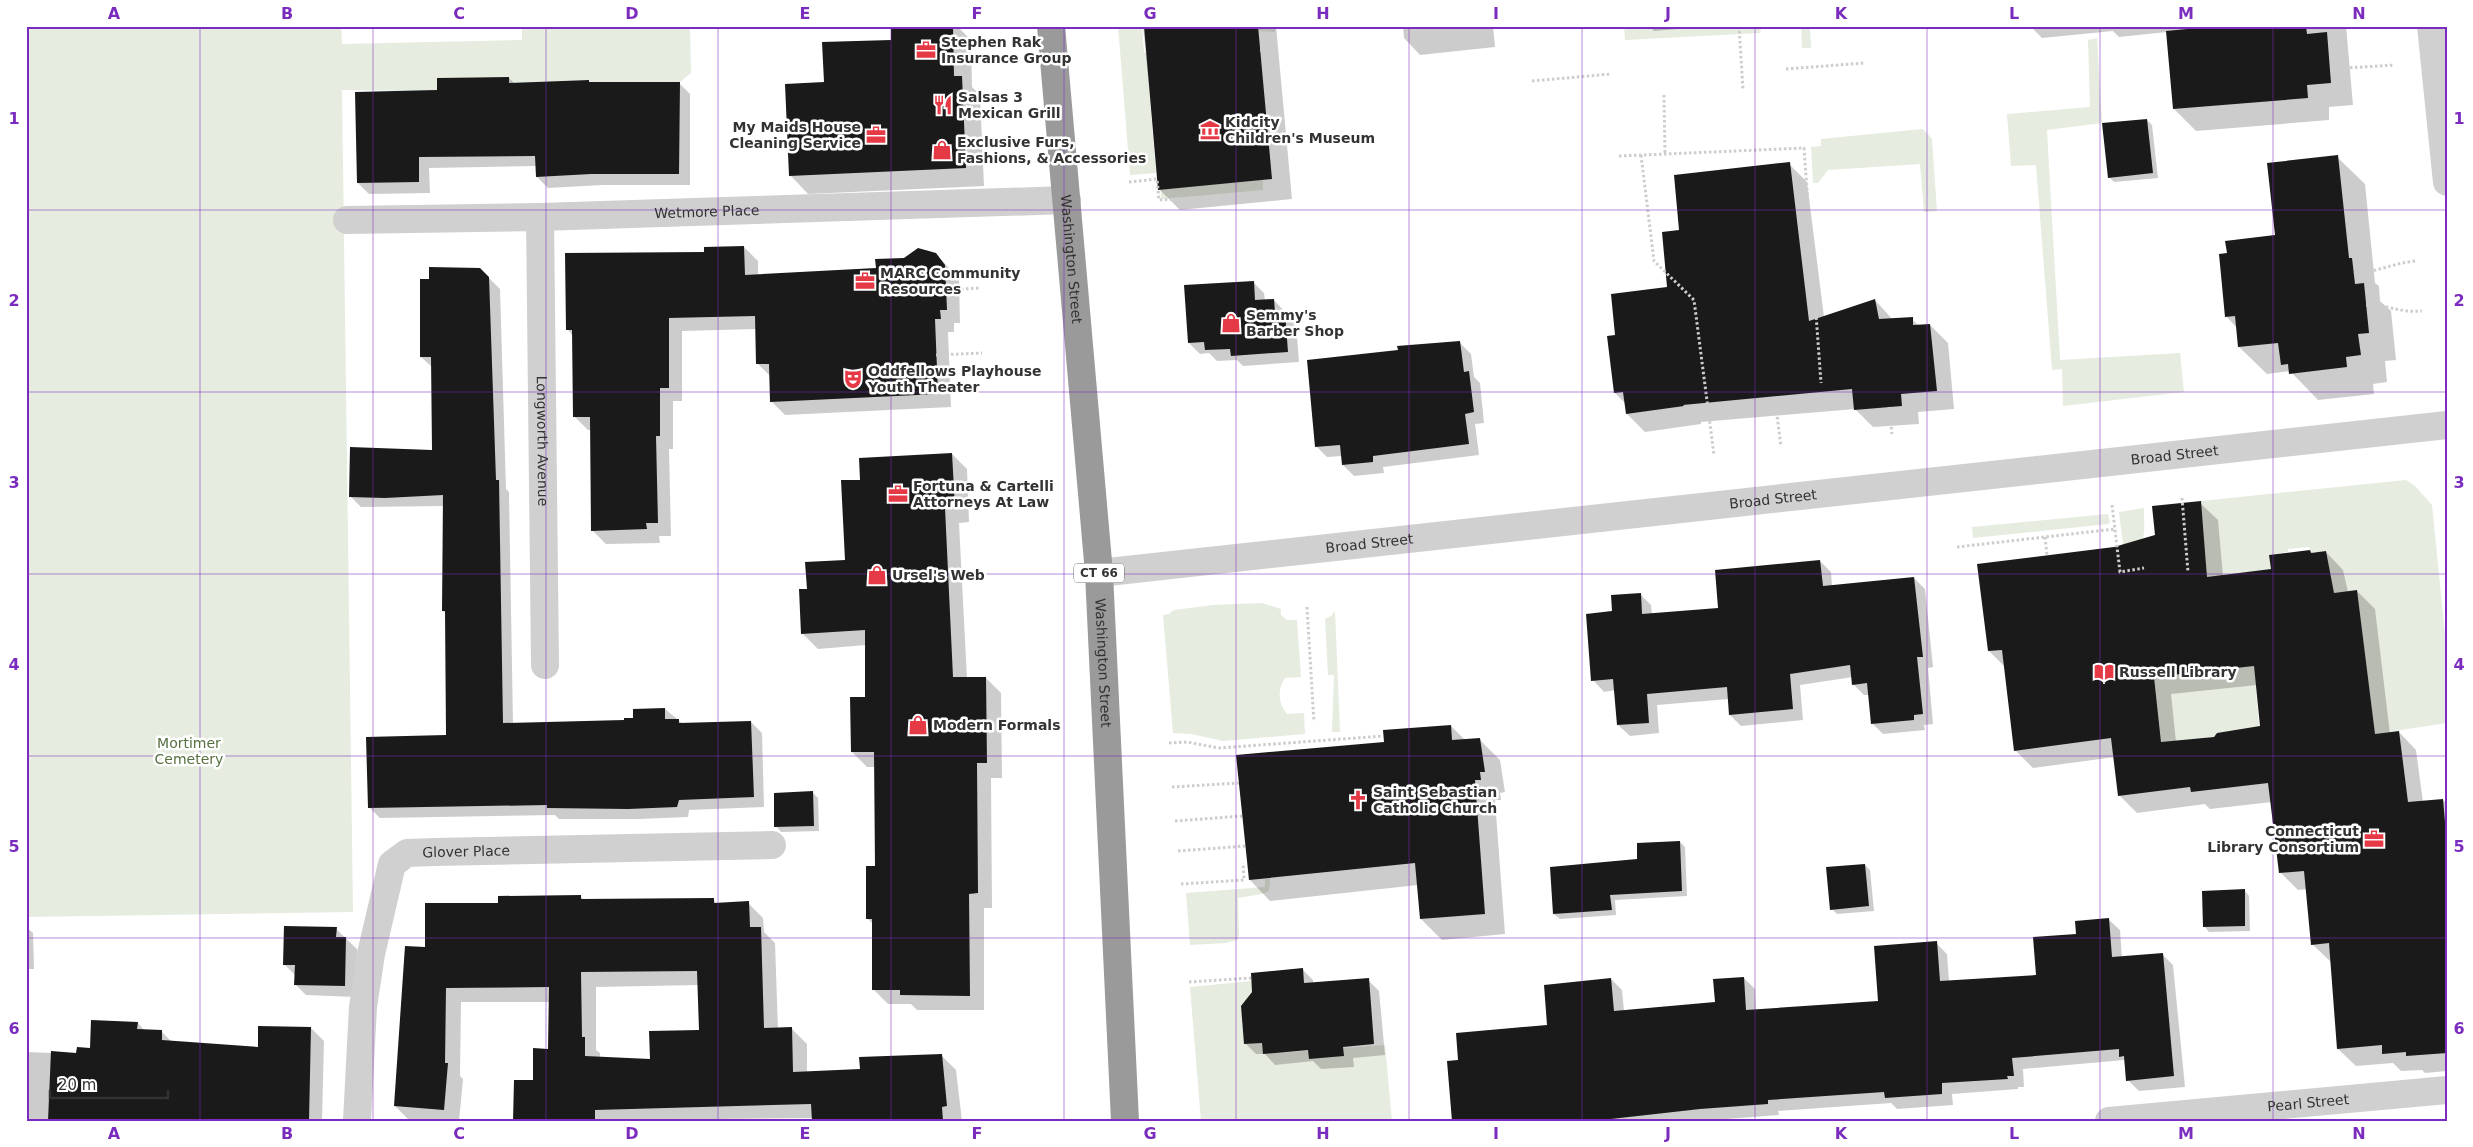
<svg xmlns="http://www.w3.org/2000/svg" width="2473" height="1147" viewBox="0 0 2473 1147" font-family="'DejaVu Sans',sans-serif">
	<style>
		.green { fill: #e6ecdf }
		.shadow { fill: #0003; fill-rule: evenodd }
		.building { fill: #1a1a1a; fill-rule: evenodd }
		.lines { fill: none; stroke-linecap: round; stroke-linejoin: round }
		.path { stroke: #cdcdcd; stroke-width: 3; stroke-dasharray: 2.5 2.5; stroke-linecap: butt }
		.street { stroke: #d0d0d0; stroke-width: 28 }
		.highway { stroke: #9a9a9a; stroke-width: 28 }
		.grid { fill: none; stroke: #7b2cbf; stroke-width: 1; stroke-opacity: 0.55 }
		.labels { text-anchor: middle; dominant-baseline: central; stroke-width: 5; stroke-linejoin: round; paint-order: stroke }
		.shield { fill: #fff; stroke: #707070; stroke-width: 1 }
		.shield-label { font-size: 12px; font-weight: bold; fill: #333 }
		.poi-label { font-size: 14px; font-weight: bold; fill: #333; stroke: #fff; text-anchor: start }
		.street-label { font-size: 14px; fill: #333; stroke: #fff }
		.park-label { font-size: 14px; fill: #56703f; stroke: #fff }
		.neatline { fill: none; stroke: #7b2cbf; stroke-width: 2 }
		.grid-label { font-size: 16px; text-anchor: middle; font-weight: bold; fill: #7b2cbf }
	</style>
	<rect width="100%" height="100%" fill="#fff"/>
	<path class="green" d="M26 26H341L342 44 522 40V26H690L691 73 680 82H621L591 141 588 80 533 82 534 134 510 120 509 77 437 78V131L417 91 342 90 353 912 26 917Z
		M1118 26H1142L1144 53 1173 50 1149 87 1156 173 1130 175Z
		M1258 26H1278L1274 32 1259 31Z
		M1624 26H1762L1760 33 1625 40Z
		M1801 26H1810L1811 48H1802Z
		M2097 38 2102 123 2047 130 2060 360 2180 353 2184 392 2063 406 2062 369 2052 370 2036 165 2011 166 2007 114 2090 107 2088 40Z
		M1922 129 1927 133 1932 139 1937 211 1924 212 1920 164 1828 170 1818 183H1813L1811 147 1821 146V139Z
		M1263 180V190L1161 199V189Z
		M2406 480 2415 486 2432 505 2447 654V723L2375 734 2357 590 2334 593 2326 551 2311 553 2309 547 2288 549V552L2269 555 2272 572 2207 577 2201 501Z
		M2144 508C2144 535 2148 543 2125 560L2119 512Z
		M2108 514 2110 522 2108 524 1973 538 1972 527Z
		M1262 603 1281 609V615L1287 620H1297L1301 677 1285 678C1277 690 1278 703 1287 714L1304 713 1305 734 1223 741 1191 734 1173 733 1163 615 1169 614 1174 610 1213 605Z
		M1335 611 1340 732H1332L1334 675H1328L1325 619 1331 616Z
		M2254 666 2260 735 2238 737 2232 731 2217 733 2214 737 2187 740 2162 749 2154 677Z
		M1265 879H1270L1269 891 1262 894 1238 898 1239 936 1237 940 1226 943 1190 945 1186 893 1265 887Z
		M1251 981 1252 991 1241 1007 1244 1044 1262 1043 1263 1054 1385 1045 1392 1121H1201L1190 987Z"/>
	<path class="shadow" d="M892 26H957L971 40 972 87 980 95 984 186 808 194 790 175 825 83 892 41Z
		M1143 26H1276L1292 199 1180 210 1159 189Z
		M1403 26H1493L1495 47 1420 55 1404 38Z
		M1649 26H1712L1654 31Z
		M2030 26H2346L2353 105 2329 107V120L2196 131 2174 109 2167 32 2119 37 2113 31 2042 38Z
		M509 78 515 84 588 81 591 84 679 83 690 94V185H603L548 188 537 177V166L429 168 430 193 369 194 358 183 438 92Z
		M2147 120 2152 125 2158 178 2114 182 2109 177Z
		M2337 157 2365 184 2375 283 2379 286 2380 301 2391 311 2396 360 2385 361 2387 382 2373 384 2374 394 2318 400 2290 371 2267 374 2239 347 2237 328 2226 316 2228 254 2276 236Z
		M1789 164 1807 182 1824 317 1875 300 1893 320 1912 319 1919 326 1930 325 1948 343 1954 409 1918 412 1919 424 1873 427 1855 409 1701 422V424L1645 432 1627 414 1626 404 1615 393 1617 337 1668 288 1680 231Z
		M744 247 758 261V275L877 270 904 259 919 249 929 251 938 256 959 279 960 323H954V332H948L951 407 785 415 771 401 770 376 758 364 757 329 682 331V401H673V449H669L671 536H659L660 543 606 544 592 530 591 430H588L574 416 573 336 568 330 705 253Z
		M480 269 500 289 506 489 509 492 513 724 626 721 665 709 683 724 751 722 762 733 764 807 689 810 688 817 639 819H559L555 815 380 818 369 807 447 737 446 613 443 611 444 506 361 507 350 496 434 451 432 367 421 357Z
		M1253 282 1264 293 1265 301 1274 300 1296 324 1299 362 1243 366 1237 360 1217 361 1209 353 1200 354 1189 343Z
		M1460 343 1471 354 1474 377 1480 383 1484 423 1475 424 1479 455 1383 467 1384 473 1354 476 1343 465 1342 456 1327 457 1316 446 1399 351Z
		M952 454 967 469 969 522 959 523 967 679 986 678 1001 693 1002 778H991L992 908H984V1010H917L911 1004H888L873 989V924L867 918 876 867 875 767H867L852 752 866 698V645L818 649 803 634 808 590 846 561 861 481Z
		M2200 503 2218 520 2223 576 2273 571 2310 551 2313 554 2326 552 2343 570 2348 592 2357 591 2375 609 2390 734 2399 732 2416 750 2423 802 2443 800 2447 804V1071L2425 1073 2422 1070 2401 1071 2393 1063 2356 1066 2338 1049 2331 962 2312 944 2307 889 2298 890 2280 872 2272 802 2210 809 2205 804 2137 813 2119 795 2115 757 2033 768 2015 750 2005 667 1989 651 2114 548 2156 536ZM2257 685 2261 728 2215 738 2176 742 2171 694Z
		M1820 561 1831 572 1832 586 1914 578 1925 589 1933 667 1928 668 1933 724 1924 725 1925 730 1883 734 1872 723 1869 695H1864L1853 684V677L1800 685 1803 720 1741 726 1730 715 1729 699 1657 705 1659 733 1630 736 1618 725 1616 690 1604 692 1593 680 1613 613 1640 594 1651 605 1652 614 1719 609Z
		M1451 726 1465 740 1479 739 1500 760 1505 792 1500 793 1501 800H1495L1505 934 1442 940 1421 919 1418 885 1270 901 1250 880 1237 756 1385 743Z
		M813 793 818 798 819 831 781 832 776 826Z
		M1680 842 1685 847 1687 896 1615 900 1616 915 1560 919 1554 914 1639 860Z
		M1865 865 1870 870 1874 911 1837 914 1832 909Z
		M2244 890 2249 896 2250 931 2209 932 2204 926Z
		M580 896 585 901 713 899 717 904 748 903 763 918 764 932 775 943 778 1029H792L807 1044V1072L861 1070 941 1055 956 1070 962 1121H813V1118L514 1121 549 1050 550 1002H461L460 1076 463 1079 459 1121H410L395 1106 427 948 499 905ZM699 985 700 1031 651 1060 600 1058V1053L596 1050V987Z
		M2108 919 2120 930 2122 958 2162 954 2173 965 2185 1087 2139 1091 2128 1080 2124 1060 2023 1069 2024 1087H2018V1089L1952 1094 1953 1105 1897 1109 1891 1103 1778 1111 1779 1115 1700 1121H1453L1459 1061 1549 1027 1611 979 1622 990 1624 1011 1716 1003 1744 978 1755 989 1756 1010 1879 1002 1936 943 1947 954 1949 981 2037 976 2077 935Z
		M26 927 33 933 34 969H26Z
		M336 929 357 949 356 997 306 995 295 984 296 976 284 964Z
		M1302 969 1313 980V984L1368 980 1379 991 1385 1055 1353 1058 1354 1067 1321 1069 1313 1061 1275 1065 1265 1054H1256L1245 1043Z
		M138 1023 145 1031 162 1032 172 1042 259 1049 311 1028 324 1041 322 1121H26V1052L77 1054 91 1049Z"/>
	<path class="building" d="M891 26H953L954 76H962L966 168 789 176 785 84 824 82 822 42 891 40Z
		M1144 26H1258L1272 179 1158 190Z
		M2219 26H2306L2307 34 2327 32 2331 83 2307 85 2308 98 2173 109 2166 31Z
		M509 77V83L589 80V82H680L679 174H591L536 177 535 156 419 157V182L357 183 355 92 437 90V78Z
		M2147 119 2153 173 2108 178 2102 123Z
		M2338 155 2349 258H2352L2355 284 2364 283 2369 333 2358 334 2361 355 2346 357 2347 367 2289 374 2288 364 2281 365 2278 343 2238 347 2235 316 2225 317 2219 254 2227 253 2225 241 2275 235 2267 163Z
		M1790 162 1809 321 1875 299 1879 319 1913 317V325L1930 324 1937 391 1901 394 1902 406 1854 410 1852 389 1683 405 1684 406 1626 414 1623 392 1614 393 1607 336 1615 335 1611 294 1667 287 1662 232 1679 230 1674 175Z
		M744 246 745 275 876 268 875 259 904 258 918 248 936 253 945 265 947 310H940L941 319H935L938 394 770 402 769 364H756L755 316 669 318V388H660V436H656L658 523H646L647 529 591 531 590 417H573L572 330H566L565 253 704 252V247Z
		M429 267 480 268 489 277 496 480H499L503 723 624 720V718H633V709L665 708V719H679V723L751 721 754 797 679 800 677 807 628 809 547 808V805L368 808 366 737 446 735 445 611H442L443 495 385 498 349 497 350 447 432 450 431 357H420V279H429Z
		M1254 281 1255 300 1274 299 1275 313 1285 312 1288 352 1231 356 1230 349 1205 350 1204 342 1188 343 1184 285Z
		M1460 341 1464 372 1469 371 1474 412 1465 414 1469 444 1373 456V462L1342 465 1340 445 1315 447 1307 360 1398 350 1397 346Z
		M952 453 955 508H945L953 677H986L987 763H977L978 893 969 894 970 996 900 995V990H872V919H866V866H875L874 752H851L850 697H865V630L801 634 799 589H807L805 562 845 560 841 480H860L859 458Z
		M2201 501 2207 577 2271 569 2269 555 2310 550 2311 553 2326 551 2334 593 2357 590 2375 734 2399 731 2408 802 2443 799 2447 845V1053L2406 1056V1052L2382 1054V1045L2337 1049 2329 943 2311 945 2304 871 2279 873 2268 783 2191 792 2190 787 2118 796 2111 738 2014 751 2002 650 1988 651 1977 564 2114 547 2155 535 2152 506ZM2254 666 2260 726 2217 733 2214 737 2161 742 2154 677Z
		M1820 560 1823 586 1914 577 1923 657H1917L1923 714 1914 715V720L1871 724 1867 683 1852 685 1850 665 1790 674 1793 709 1729 715 1727 687 1647 694 1649 723 1617 725 1613 679 1591 681 1586 614 1612 611 1611 595 1641 593 1642 614 1718 608 1715 570Z
		M1451 725 1452 740 1480 738 1485 772H1480L1481 780H1475L1485 914 1420 919 1415 863 1249 880 1236 755 1384 742 1383 730Z
		M813 791 814 826 774 827V793Z
		M1680 841 1682 891 1610 895 1612 910 1553 914 1550 867 1637 859V843Z
		M1865 864 1869 906 1830 910 1826 867Z
		M2245 889V926L2203 927 2202 891Z
		M581 895V899L714 898V903L749 901 750 927H761L764 1028 792 1027 793 1072 860 1069 859 1057 942 1054 947 1106 942 1107 943 1121H812L811 1104 595 1110V1121H513L514 1080H533V1048L548 1049 549 987 446 988 445 1063H448L444 1110 394 1106 405 946 425 947V903H498V896ZM697 971 699 1030 649 1031 650 1059 585 1056V1037H582L581 972Z
		M2109 918 2112 957 2163 953 2174 1076 2126 1081 2124 1056 2119 1057V1049L2012 1058 2014 1076H2007L2008 1079 1942 1083V1094L1885 1098 1884 1092 1768 1100V1104L1700 1109 1611 1119 1610 1121H1452L1447 1061 1458 1060 1456 1033 1547 1025 1544 985 1611 978 1614 1011 1715 1002 1713 979 1744 977 1746 1010 1878 1001 1874 946 1937 941 1940 981 2036 975 2033 937 2076 934 2075 921Z
		M284 926 337 927 336 937H346L345 986 294 985 295 965H283Z
		M1303 968 1304 983 1369 978 1374 1044 1343 1047 1344 1056 1309 1059 1308 1050 1263 1054 1262 1043 1244 1044 1241 1006 1252 992 1251 973Z
		M91 1020 138 1022 137 1029 162 1030V1040L258 1047V1026L311 1027 309 1121H48L51 1051 76 1053 77 1047 90 1048Z"/>
	<g class="lines">
		<path class="path" d="M1739 26 1743 90
			M1786 69 1864 63
			M2330 69 2395 65
			M1532 81 1611 74
			M1664 95 1665 154
			M1641 155 1654 261 1694 300 1714 455
			M1619 156 1804 148 1821 383
			M1129 182 1157 179 1159 200 1262 194C1273 192 1279 191 1283 179L1272 50H1260
			M2354 274C2376 272 2394 263 2416 261
			M946 290 979 288
			M2366 305C2386 304 2399 313 2422 311
			M936 355 982 353
			M1776 407 1781 447
			M1889 407 1892 434
			M2182 498 2188 572
			M2112 505 2120 572 2144 568
			M2045 537 2047 555
			M1957 547 2115 529
			M1307 607 1314 722
			M1169 743 1187 742 1219 748 1383 736
			M1172 787 1239 783
			M1175 821 1242 816
			M1178 851 1245 846
			M1181 884 1244 880 1243 863
			M1189 982 1251 978"/>
		<g class="street">
			<path d="M2431 26 2447 182"/>
			<path id="s1" d="M540 217 545 665"/>
			<path id="s2" d="M347 220 540 217 1067 200"/>
			<path id="s3" d="M1099 573 2447 425"/>
			<path id="s4" d="M357 1121 363 1007 371 954 392 864 407 853 435 852 772 845"/>
			<path id="s5" d="M2109 1121 2447 1090"/>
		</g>
		<path class="highway" id="s6" d="M1051 26 1099 573 1125 1121"/>
	</g>
	<path class="grid" d="M200 26V1121M373 26V1121M546 26V1121M718 26V1121M891 26V1121M1064 26V1121M1236 26V1121M1409 26V1121M1582 26V1121M1755 26V1121M1927 26V1121M2100 26V1121M2273 26V1121M26 210H2447M26 392H2447M26 574H2447M26 756H2447M26 938H2447"/>
	<defs>
		<symbol id="office-bare" viewBox="-9 -9 18 18"><path d="M-6-3h4V-5.5h4V-3h4V5H-6ZM-1-4.5V-3h2v-1.5ZM-6 0V1H6V0Z" fill="#e63946" stroke="#fff" stroke-width="2.5" paint-order="stroke"/></symbol>
		<symbol id="restaurant-bare" viewBox="-9 -9 18 18"><path d="M-5-6h1v4h1v-4h1v4h1v-4h1v5L-1.5 .5V6h-2V.5L-5-1ZM5-6V6H3V1.5H1.5Q1.5-4 5-6Z" fill="#e63946" stroke="#fff" stroke-width="2.5" paint-order="stroke"/></symbol>
		<symbol id="museum-bare" viewBox="-9 -9 18 18"><path d="M0-6L6-3V-2H-6V-3ZM-5-1h2V3h-2ZM-1-1h2V3h-2ZM3-1h2V3H3ZM-6 4H6V6H-6Z" fill="#e63946" stroke="#fff" stroke-width="2.5" paint-order="stroke"/></symbol>
		<symbol id="shop-bare" viewBox="-9 -9 18 18"><path d="M-5-2.5h2.3a2.7 3.5 0 0 1 5.4 0H5L5.5 6h-11ZM-1.5-2.5h3a1.5 2.3 0 0 0-3 0Z" fill="#e63946" stroke="#fff" stroke-width="2.5" paint-order="stroke"/></symbol>
		<symbol id="theatre-bare" viewBox="-9 -9 18 18"><path d="M-5-5.5Q0-4 5-5.5V0Q5 5 0 6Q-5 5-5 0ZM-3.3-2.5H-1v1.5H-3.3ZM1-2.5H3.3v1.5H1ZM-2.8 1Q0 5.5 2.8 1Z" fill="#e63946" stroke="#fff" stroke-width="2.5" paint-order="stroke"/></symbol>
		<symbol id="library-bare" viewBox="-9 -9 18 18"><path d="M-6-4Q-3-5.5-.7-3.5V5Q-3 3-6 4ZM6-4Q3-5.5 .7-3.5V5Q3 3 6 4Z" fill="#e63946" stroke="#fff" stroke-width="2.5" paint-order="stroke"/></symbol>
		<symbol id="church-bare" viewBox="-9 -9 18 18"><path d="M-1.2-6h2.4v3.5h3.3v2.4h-3.3V6h-2.4V-.1h-3.3v-2.4h3.3Z" fill="#e63946" stroke="#fff" stroke-width="2.5" paint-order="stroke"/></symbol>
	</defs>
	<g fill-rule="evenodd">
		<use href="#office-bare" x="912" y="36" width="28" height="28"/>
		<use href="#restaurant-bare" x="929" y="91" width="28" height="28"/>
		<use href="#museum-bare" x="1196" y="116" width="28" height="28"/>
		<use href="#office-bare" x="862" y="121" width="28" height="28"/>
		<use href="#shop-bare" x="928" y="136" width="28" height="28"/>
		<use href="#office-bare" x="851" y="267" width="28" height="28"/>
		<use href="#shop-bare" x="1217" y="309" width="28" height="28"/>
		<use href="#theatre-bare" x="839" y="365" width="28" height="28"/>
		<use href="#office-bare" x="884" y="480" width="28" height="28"/>
		<use href="#shop-bare" x="863" y="561" width="28" height="28"/>
		<use href="#library-bare" x="2090" y="658" width="28" height="28"/>
		<use href="#shop-bare" x="904" y="711" width="28" height="28"/>
		<use href="#church-bare" x="1344" y="786" width="28" height="28"/>
		<use href="#office-bare" x="2360" y="825" width="28" height="28"/>
	</g>
	<g class="labels">
		<rect class="shield" x="1074" y="563.5" width="50" height="19" rx="4"/>
		<g class="shield-label">
			<text x="1099" y="573">CT 66</text>
		</g>
		<g class="poi-label">
			<text x="941" y="42">Stephen Rak<tspan x="941" dy="16">Insurance Group</tspan></text>
			<text x="958" y="97">Salsas 3<tspan x="958" dy="16">Mexican Grill</tspan></text>
			<text x="1225" y="122">Kidcity<tspan x="1225" dy="16">Children's Museum</tspan></text>
			<text x="861" y="127" text-anchor="end">My Maids House<tspan x="861" dy="16">Cleaning Service</tspan></text>
			<text x="957" y="142">Exclusive Furs,<tspan x="957" dy="16">Fashions, &amp; Accessories</tspan></text>
			<text x="880" y="273">MARC Community<tspan x="880" dy="16">Resources</tspan></text>
			<text x="1246" y="315">Semmy's<tspan x="1246" dy="16">Barber Shop</tspan></text>
			<text x="868" y="371">Oddfellows Playhouse<tspan x="868" dy="16">Youth Theater</tspan></text>
			<text x="913" y="486">Fortuna &amp; Cartelli<tspan x="913" dy="16">Attorneys At Law</tspan></text>
			<text x="892" y="575">Ursel's Web</text>
			<text x="2119" y="672">Russell Library</text>
			<text x="933" y="725">Modern Formals</text>
			<text x="1373" y="792">Saint Sebastian<tspan x="1373" dy="16">Catholic Church</tspan></text>
			<text x="2359" y="831" text-anchor="end">Connecticut<tspan x="2359" dy="16">Library Consortium</tspan></text>
		</g>
		<g class="street-label">
			<text stroke="none"><textPath href="#s2" startOffset="360">Wetmore Place</textPath></text>
			<text stroke="none"><textPath href="#s6" startOffset="234">Washington Street</textPath></text>
			<text stroke="none"><textPath href="#s1" startOffset="224">Longworth Avenue</textPath></text>
			<text stroke="none"><textPath href="#s3" startOffset="1082">Broad Street</textPath></text>
			<text stroke="none"><textPath href="#s3" startOffset="678">Broad Street</textPath></text>
			<text stroke="none"><textPath href="#s3" startOffset="272">Broad Street</textPath></text>
			<text stroke="none"><textPath href="#s6" startOffset="639">Washington Street</textPath></text>
			<text stroke="none"><textPath href="#s4" startOffset="338">Glover Place</textPath></text>
			<text stroke="none"><textPath href="#s5" startOffset="200">Pearl Street</textPath></text>
		</g>
		<g class="park-label">
			<text x="189" y="743">Mortimer<tspan x="189" dy="16">Cemetery</tspan></text>
		</g>
	</g>
	<rect width="2473" height="1147" fill="none" stroke="#ffffff" stroke-width="55"/>
	<path d="M50 1090v8h118v-8" fill="none" stroke="#333333" stroke-width="2.5"/>
	<text x="58" y="1090" font-size="15" fill="#333333" stroke="#ffffff" stroke-width="4" paint-order="stroke">20 m</text>
	<rect x="28" y="28" width="2418" height="1092" class="neatline"/>
	<g class="grid-label">
		<text x="114" y="19">A</text>
		<text x="287" y="19">B</text>
		<text x="459" y="19">C</text>
		<text x="632" y="19">D</text>
		<text x="805" y="19">E</text>
		<text x="977" y="19">F</text>
		<text x="1150" y="19">G</text>
		<text x="1323" y="19">H</text>
		<text x="1496" y="19">I</text>
		<text x="1668" y="19">J</text>
		<text x="1841" y="19">K</text>
		<text x="2014" y="19">L</text>
		<text x="2186" y="19">M</text>
		<text x="2359" y="19">N</text>
		<text x="14" y="124">1</text>
		<text x="2459" y="124">1</text>
		<text x="14" y="306">2</text>
		<text x="2459" y="306">2</text>
		<text x="14" y="488">3</text>
		<text x="2459" y="488">3</text>
		<text x="14" y="670">4</text>
		<text x="2459" y="670">4</text>
		<text x="14" y="852">5</text>
		<text x="2459" y="852">5</text>
		<text x="14" y="1034">6</text>
		<text x="2459" y="1034">6</text>
		<text x="114" y="1139">A</text>
		<text x="287" y="1139">B</text>
		<text x="459" y="1139">C</text>
		<text x="632" y="1139">D</text>
		<text x="805" y="1139">E</text>
		<text x="977" y="1139">F</text>
		<text x="1150" y="1139">G</text>
		<text x="1323" y="1139">H</text>
		<text x="1496" y="1139">I</text>
		<text x="1668" y="1139">J</text>
		<text x="1841" y="1139">K</text>
		<text x="2014" y="1139">L</text>
		<text x="2186" y="1139">M</text>
		<text x="2359" y="1139">N</text>
	</g>
</svg>
